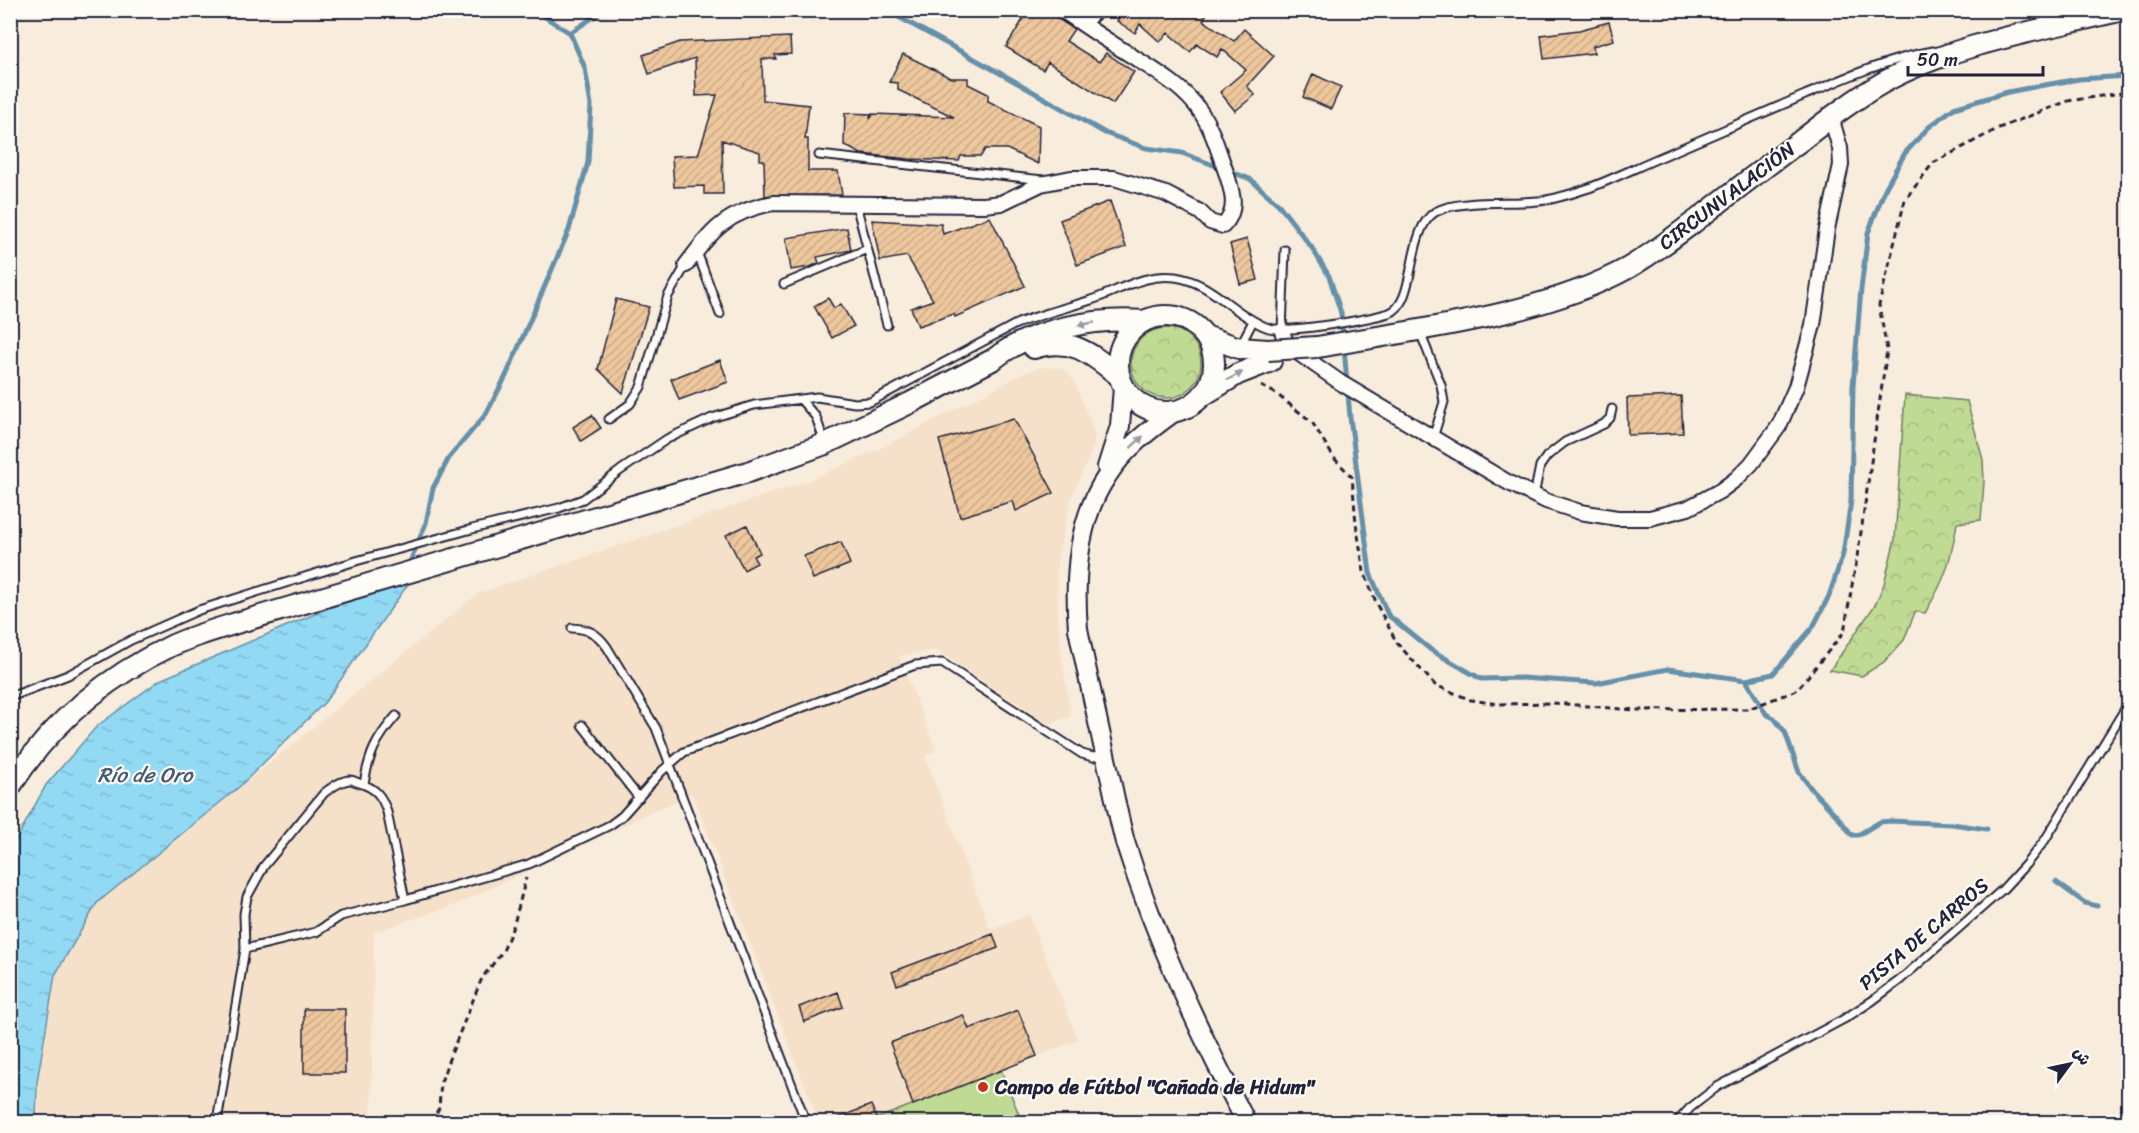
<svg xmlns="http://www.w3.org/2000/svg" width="2139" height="1133" viewBox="0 0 2139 1133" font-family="Sriracha,'Playpen Sans Arabic',sans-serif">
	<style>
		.built { fill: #f5e1c9 }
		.grass { fill: #bfda92; stroke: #707e66; stroke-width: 1.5 }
		.forest { fill: url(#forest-crowns); stroke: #707e66; stroke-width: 1.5 }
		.water { fill: url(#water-ripples); stroke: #6590a9; stroke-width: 1.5 }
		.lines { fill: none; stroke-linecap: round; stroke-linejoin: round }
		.stream { stroke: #6590a9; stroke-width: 5 }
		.building { fill: url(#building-hatch); stroke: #22223b; stroke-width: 1.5 }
		.service-casing { stroke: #22223b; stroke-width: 11 }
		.minor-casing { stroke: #22223b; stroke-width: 18 }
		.tertiary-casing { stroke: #22223b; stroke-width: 22 }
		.secondary-casing { stroke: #22223b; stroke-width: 24 }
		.path { stroke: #22223b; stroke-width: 3; stroke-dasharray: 6 4.5; stroke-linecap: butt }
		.service { stroke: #fdfcf7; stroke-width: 7 }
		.minor { stroke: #fdfcf7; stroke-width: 14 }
		.tertiary { stroke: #fdfcf7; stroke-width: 18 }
		.secondary { stroke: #fdfcf7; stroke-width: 20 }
		.secondary-bridge-casing { stroke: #22223b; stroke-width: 24; stroke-linecap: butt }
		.secondary-bridge { stroke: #fdfcf7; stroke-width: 20 }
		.oneway { fill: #9a9aa2 }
		.poi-dot { fill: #c8321e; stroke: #fdfcf7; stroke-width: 2 }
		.labels { text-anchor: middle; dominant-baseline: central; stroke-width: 4.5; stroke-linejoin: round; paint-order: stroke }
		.street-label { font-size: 20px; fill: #22223b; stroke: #fdfcf7 }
		.poi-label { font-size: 20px; font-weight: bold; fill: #22223b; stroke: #fdfcf7; text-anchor: start }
		.water-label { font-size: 21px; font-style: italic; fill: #445972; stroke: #fdfcf7 }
	</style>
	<defs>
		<pattern id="forest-crowns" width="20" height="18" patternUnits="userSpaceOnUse" patternTransform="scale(1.5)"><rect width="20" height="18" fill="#bfda92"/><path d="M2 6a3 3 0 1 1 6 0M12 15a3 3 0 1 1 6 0" fill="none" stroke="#a4bb7f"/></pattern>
		<pattern id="water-ripples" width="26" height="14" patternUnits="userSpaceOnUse" patternTransform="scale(1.5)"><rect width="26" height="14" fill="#92d9f3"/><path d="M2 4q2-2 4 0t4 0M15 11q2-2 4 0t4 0" fill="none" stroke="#7ebad1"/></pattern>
		<pattern id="building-hatch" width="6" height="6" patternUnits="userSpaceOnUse" patternTransform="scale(1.5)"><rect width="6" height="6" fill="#edc79d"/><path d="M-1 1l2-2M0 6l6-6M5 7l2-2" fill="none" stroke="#cbab88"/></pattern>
	</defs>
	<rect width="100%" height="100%" fill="#f8ecdc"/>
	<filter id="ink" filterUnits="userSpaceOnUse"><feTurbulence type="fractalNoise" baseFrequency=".0167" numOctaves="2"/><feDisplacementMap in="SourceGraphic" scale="12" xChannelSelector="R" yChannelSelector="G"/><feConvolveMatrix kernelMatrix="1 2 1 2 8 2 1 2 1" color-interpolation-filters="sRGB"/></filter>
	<g filter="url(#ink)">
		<path class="built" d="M1044 367 1059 368 1067 372 1074 381 1095 434 1094 445 1071 499 1057 561 1058 617 1062 657 1071 716 1048 724 936 650 899 656 936 750 925 756 990 929 1029 915 1078 1040 868 1122H819L692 793 458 904 374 932 371 1122H35L36 1095 47 1006 57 966 97 903 479 593 810 480 883 447 1028 371Z"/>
		<path class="grass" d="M1001 1070 1022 1122H868Z"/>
		<path class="forest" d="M1131 363a35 35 0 1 1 70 0a35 35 0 1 1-70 0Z
			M1905 395 1967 401 1983 460 1984 482 1981 520 1957 523C1951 561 1945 580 1925 613L1915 612 1904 640 1884 662 1862 676 1830 670 1875 605 1884 584 1895 539Z"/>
		<path class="water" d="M418 570 325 702 239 787 97 903 55 975 37 1082 36 1122H11L10 896 15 872V842L46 785 97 726 160 680Z"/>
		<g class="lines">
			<path class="stream" d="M886 10 1016 82 1105 133 1146 148 1182 153 1250 179 1279 205 1312 248 1329 276 1341 313 1343 339
				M570 33 604 10
				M1344 348 1350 417 1370 573 1388 615 1431 650 1481 679 1522 678 1596 683 1668 669 1746 680 1773 674 1813 627 1829 596 1843 554 1851 501 1853 386 1861 289 1868 233 1885 189 1905 153 1929 127 1954 108 2008 92 2039 86 2079 79 2128 76
				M408 567 426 523 433 488 449 458 486 414 506 376 569 230 588 162 591 105 585 68 570 33 534 10
				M1746 680 1766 714 1774 718 1785 732 1799 772 1813 791 1837 816 1852 835H1858L1880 822 1891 821 1952 824 1987 829
				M2056 882 2085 903 2097 906"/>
		</g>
		<path class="building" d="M1029 10H1044L1074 29 1066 41 1099 62 1106 53 1134 72 1113 104 1048 62 1043 70 1006 47Z
			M1123 10H1209L1203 20 1219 31 1234 41 1244 29 1274 56 1247 86 1255 95 1235 111 1220 92 1246 70 1222 49 1217 57 1197 44 1190 52 1168 33 1160 42 1140 24 1135 33 1117 21Z
			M1609 22 1614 40 1593 46 1594 53 1544 59 1541 35 1579 30Z
			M790 37 791 54 775 55 776 59H762L763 100 809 105 805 139H808V171H838L842 195 765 196 764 160H760V152L722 140 723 194H704V186L674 187 672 156 698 155 717 95 696 96 695 58 649 74 643 55 680 42Z
			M903 54 951 78H968V84L988 94V101L1039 126 1038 164 1007 149H985L981 156H961L959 161 909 159 861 154 844 145 845 113 871 114 870 119 873 114 954 117 898 90V83L889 82Z
			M1313 74 1341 87 1331 109 1303 97Z
			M1110 201 1126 247 1077 265 1060 220Z
			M990 217 1025 286 955 317 954 314 918 326 911 308 933 300 907 256 880 261 872 220 941 224 943 234Z
			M847 228 851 250 817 257 819 263 810 267 791 270 786 238Z
			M1247 239 1258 280 1240 284 1230 244Z
			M828 298 834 308 841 304 854 326 832 338 814 306Z
			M616 299 649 307 623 393 598 369Z
			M720 360 728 382 679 400 671 379Z
			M1681 396 1683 433 1628 435 1627 398Z
			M592 415 601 428 581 441 573 427Z
			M1014 419 1054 493 1016 511 1013 501 960 517 939 440Z
			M747 525 760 553 753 556 757 563 744 570 726 535Z
			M841 542 850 564 813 579 804 556Z
			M993 934 998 948 897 985 892 972Z
			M838 992 843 1007 804 1022 799 1007Z
			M304 1009H345V1073H304Z
			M1018 1010 1037 1056 913 1105 890 1043 963 1015 969 1029Z
			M871 1105 877 1119 868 1122H827Z"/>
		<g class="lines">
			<defs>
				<path id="service" d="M819 155 1043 180
					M856 204 887 325
					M697 252 720 314
					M784 284 867 249
					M1282 331 1285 250
					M1420 332 1441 385 1444 402 1433 438
					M1240 346 1253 321
					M801 400 816 417 824 441
					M609 419 630 404 641 387 668 296 686 265
					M1534 496 1540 466 1547 456 1565 442 1604 424 1610 418 1612 409
					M572 628C589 629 597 633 607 647L656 728 806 1122
					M10 697 68 675 131 640 199 610 356 561 472 529 559 508 583 499 621 470 667 439 712 418 754 405 817 397 855 403 870 402 1016 324C1041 314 1066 308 1091 300 1119 291 1144 273 1175 277 1212 282 1233 314 1266 327 1284 335 1368 319 1389 313 1417 304 1406 230 1435 212 1457 199 1511 204 1538 201 1555 200 1573 193 1589 188 1613 179 1637 167 1661 157 1709 136 1757 116 1805 95 1847 77 1888 59 1933 51
					M582 725 639 798
					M364 784C369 754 376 739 396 716
					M245 949 316 932 341 916 405 900 529 864 610 825 622 816 662 771 684 752 915 665 942 663 1082 754 1093 757 1105 755
					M217 1122 245 949 244 914 247 897 264 866 324 793C331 788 341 780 350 780 353 780 356 782 359 783 376 788 382 796 387 812L405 900
					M1677 1122 1690 1108 1717 1087 1844 1019 1872 1001 1900 980 2003 889 2026 864 2045 840 2128 704"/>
				<path id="minor" d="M1081 23 1097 10
					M686 265C713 229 727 212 773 203L984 205 1001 203 1041 184 1071 178H1114L1166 194 1200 212 1210 222 1223 226C1238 211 1233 194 1227 175 1219 153 1213 130 1200 111 1184 87 1155 71 1132 56 1108 41 1085 26 1062 10
					M1282 331 1285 340 1294 350 1341 383 1509 483 1546 501 1580 512 1617 518H1650L1688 508 1720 491 1736 479 1751 464 1779 426 1796 387 1813 325 1827 229 1841 165 1840 148 1831 117"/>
				<path id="tertiary" d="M1174 412C1149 430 1124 449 1107 476 1077 520 1074 578 1078 629 1089 681 1100 733 1112 785 1116 804 1120 823 1125 842 1156 940 1199 1032 1246 1122
					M1107 467 1120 426 1123 387"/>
				<path id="secondary" d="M1118 364a48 48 0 1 1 96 0a48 48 0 1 1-96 0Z
					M1205 336 1239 348 1268 350
					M1317 347C1414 330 1541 316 1628 268 1654 253 1678 234 1702 216 1734 191 1766 166 1799 142 1826 121 1854 99 1884 82 1952 44 2047 29 2122 10
					M1034 348C1072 336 1091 354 1119 376
					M1202 396 1238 374 1271 361
					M10 787C50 724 104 678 171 646 192 636 217 629 240 622L748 472 825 444 910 403 994 359C1031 329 1097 317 1144 321"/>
			</defs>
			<use href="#service" class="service-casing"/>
			<use href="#minor" class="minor-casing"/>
			<use href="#tertiary" class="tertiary-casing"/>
			<use href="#secondary" class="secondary-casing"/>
			<path class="path" d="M1261 386 1275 393 1312 422 1334 458 1352 477 1356 523 1364 572 1378 607 1397 643 1435 685 1471 700 1498 704 1554 703 1634 710 1748 709 1797 690 1844 632 1860 539 1887 350 1879 305 1905 200 1933 163 1999 128 2068 101 2128 92
				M431 1122 439 1108 441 1082 449 1059 482 978 503 951 514 924 526 878"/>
			<use href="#service" class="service"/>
			<use href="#minor" class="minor"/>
			<use href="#tertiary" class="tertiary"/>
			<use href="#secondary" class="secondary"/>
			<defs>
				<path id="secondary-bridge" d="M1268 350 1317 347"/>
			</defs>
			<use href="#secondary-bridge" class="secondary-bridge-casing"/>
			<use href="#secondary-bridge" class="secondary-bridge"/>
		</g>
		<defs><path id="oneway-solid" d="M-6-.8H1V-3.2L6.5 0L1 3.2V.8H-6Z" transform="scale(1.5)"/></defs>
		<g class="oneway">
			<use href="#oneway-solid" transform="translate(1086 324) rotate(169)"/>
			<use href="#oneway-solid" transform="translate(1235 376) rotate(-27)"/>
			<use href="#oneway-solid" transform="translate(1137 442) rotate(-43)"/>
		</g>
	</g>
	<circle class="poi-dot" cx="983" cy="1087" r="6"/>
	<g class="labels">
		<g class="street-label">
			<text transform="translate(1727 196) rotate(-37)">CIRCUNVALACIÓN</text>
			<text transform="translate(1924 934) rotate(-40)">PISTA DE CARROS</text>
		</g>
		<g class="poi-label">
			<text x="995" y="1087">Campo de Fútbol "Cañada de Hidum"</text>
		</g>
		<g class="water-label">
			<text x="145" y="775">Río de Oro</text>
		</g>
	</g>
	<rect width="2139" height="1133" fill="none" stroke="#fdfcf7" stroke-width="36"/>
	<rect x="18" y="18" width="2103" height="1097" fill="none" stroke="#22223b" stroke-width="2" filter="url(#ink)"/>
	<g transform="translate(2070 1064) rotate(57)" stroke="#fdfcf7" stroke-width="4.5" paint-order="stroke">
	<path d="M0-4.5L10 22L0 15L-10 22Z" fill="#22223b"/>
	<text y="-9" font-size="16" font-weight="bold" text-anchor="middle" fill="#22223b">ش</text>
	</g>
	<path d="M1908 66v9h135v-9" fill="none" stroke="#22223b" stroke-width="3"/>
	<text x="1917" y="66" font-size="18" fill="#22223b" stroke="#fdfcf7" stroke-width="4.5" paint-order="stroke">50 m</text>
</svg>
